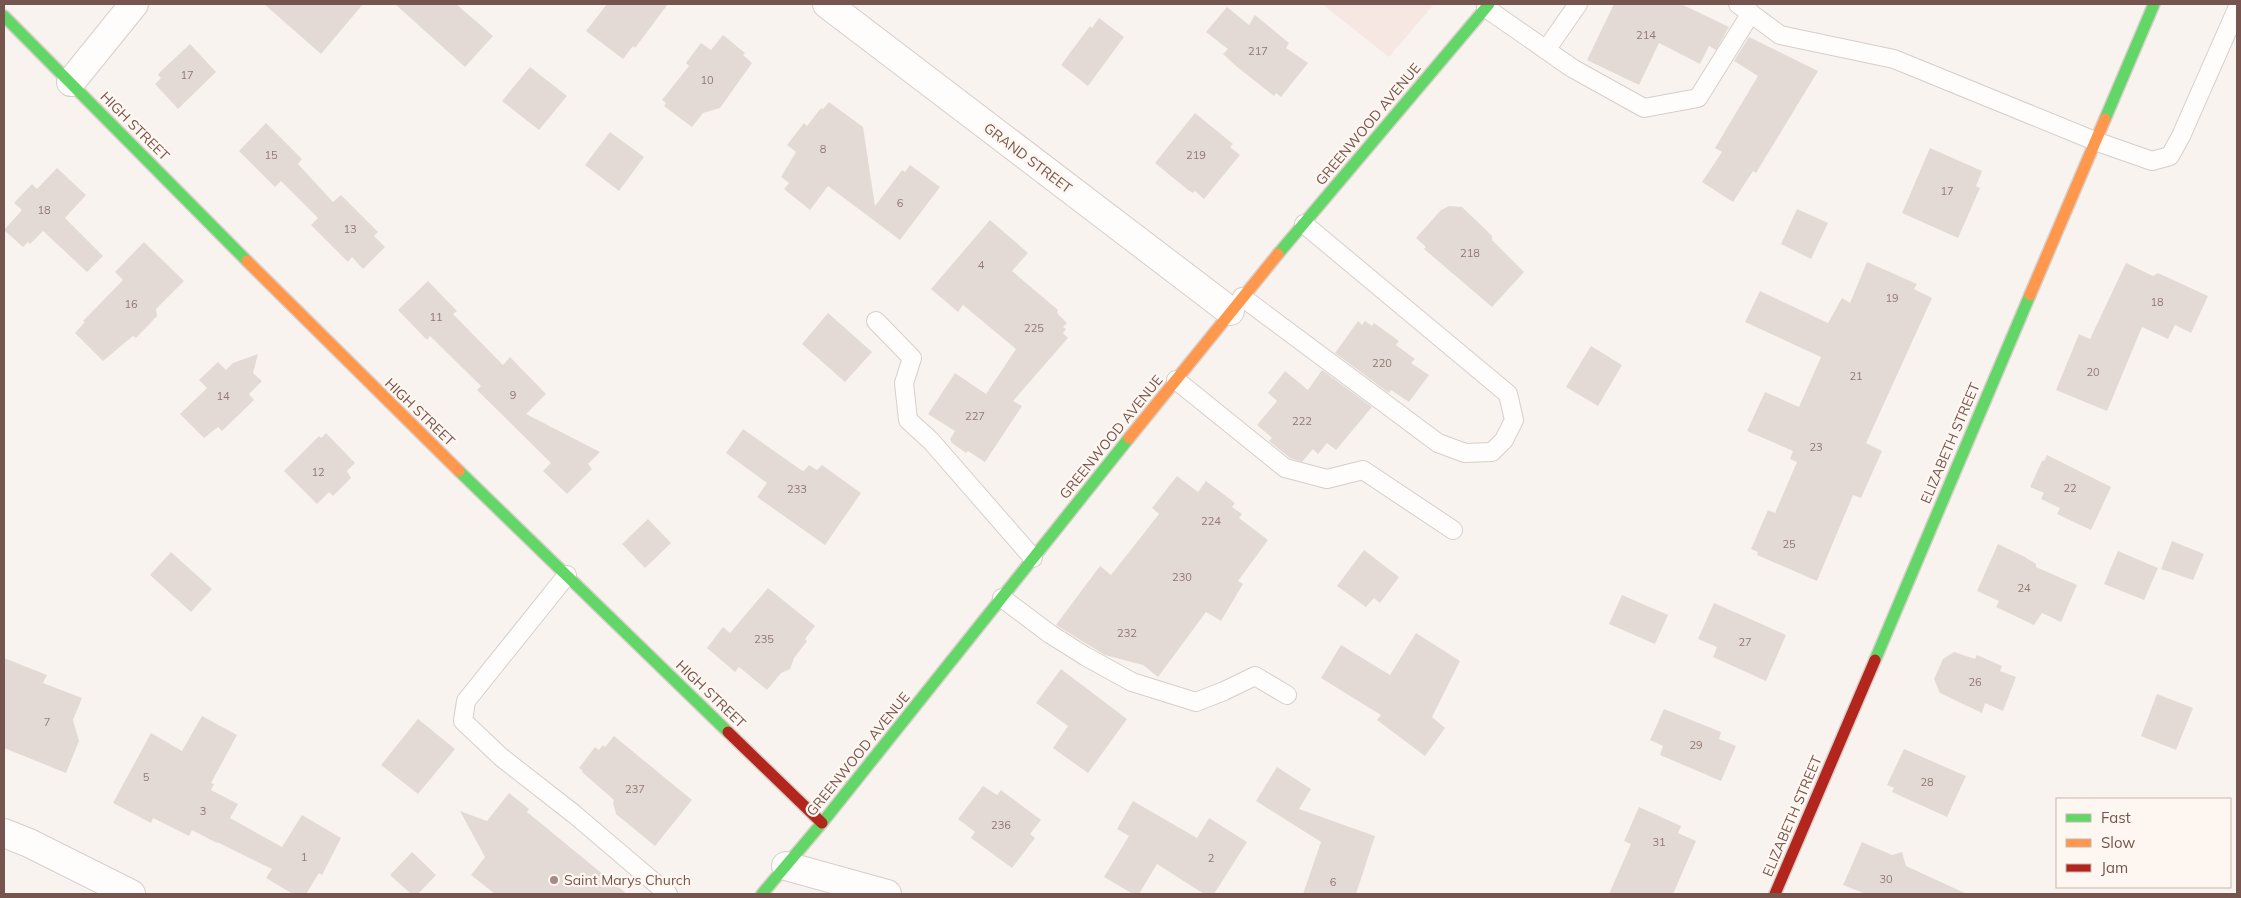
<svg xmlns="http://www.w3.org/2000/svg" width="2241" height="898" viewBox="0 0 2241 898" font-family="Mulish,sans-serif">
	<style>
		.commercial { fill: #f7e7e2 }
		.building { fill: #e4dad5 }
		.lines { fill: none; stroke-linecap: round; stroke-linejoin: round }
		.lane-casing { stroke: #d6ceca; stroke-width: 20 }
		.street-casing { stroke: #d6ceca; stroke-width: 30 }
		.fast-casing { stroke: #d8ceca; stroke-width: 14 }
		.slow-casing { stroke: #d8ceca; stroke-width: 14 }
		.jam-casing { stroke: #d8ceca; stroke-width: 14 }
		.lane { stroke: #fefdfc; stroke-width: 18 }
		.street { stroke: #fefdfc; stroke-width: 28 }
		.fast { stroke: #63d668; stroke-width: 11 }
		.slow { stroke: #ff974d; stroke-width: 11 }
		.jam { stroke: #b3261e; stroke-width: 11 }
		.poi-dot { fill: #a48c86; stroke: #fef6f0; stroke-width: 2 }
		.labels { text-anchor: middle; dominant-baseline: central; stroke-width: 4.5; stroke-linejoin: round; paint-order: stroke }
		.number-label { font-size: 11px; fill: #937872 }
		.street-label { font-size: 14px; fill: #76554e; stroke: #fef6f0 }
		.poi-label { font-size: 14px; fill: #76554e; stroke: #fef6f0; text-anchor: start }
	</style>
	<rect width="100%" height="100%" fill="#f8f3ee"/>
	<path class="commercial" d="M1322 4H1434L1389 57Z"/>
	<path class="building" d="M264 4H363L321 54Z
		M395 4H456L493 36 465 67Z
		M607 4H668L635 48 633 46 623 59 586 31Z
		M1614 4H1681L1729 27 1716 50 1709 46 1700 64 1659 43 1639 85 1587 60Z
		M1227 7 1249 25 1255 15 1289 43 1286 48 1308 63 1281 97 1276 93 1274 96 1236 66 1223 54 1228 49 1206 32Z
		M1099 18 1124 37 1088 86 1061 65 1090 26 1092 28Z
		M723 35 745 53 743 55 752 63 720 108 703 113 692 127 664 106 666 103 662 100 689 66 686 63 701 43 711 50Z
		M1749 37 1818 71 1756 173 1753 171 1733 202 1702 182 1722 152 1715 148 1758 76 1734 61Z
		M190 44 216 72 178 109 155 84 161 78 158 75 160 72Z
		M530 67 567 96 539 130 502 101Z
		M829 102 863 127 875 206 902 170 905 172 910 165 940 187 900 240 828 186 810 210 784 189 789 183 781 177 796 152 787 145 804 123 807 126 821 108 823 109Z
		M1195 113 1233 144 1230 147 1240 155 1204 199 1195 191 1193 193 1188 190 1155 163Z
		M266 123 302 159 298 164 333 202 341 195 378 232 374 236 385 247 363 269 352 257 348 262 311 225 318 218 281 181 275 187 239 151Z
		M610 132 644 157 619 191 585 165Z
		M1930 148 1982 171 1976 186 1980 188 1958 238 1902 213Z
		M57 168 86 195 65 218 103 256 87 272 43 231 30 244 28 242 23 247 4 230 22 210 14 203 32 184 37 189Z
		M1449 206 1462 207 1481 225 1492 236V240L1524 272 1492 307 1424 249 1426 247 1416 238 1441 210Z
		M1797 209 1828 223 1811 259 1781 244Z
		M990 220 1028 253 1012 271 1058 310 1057 313 1067 323 1063 327 1066 329 1063 333 1068 338 1013 401 1022 406 985 462 968 451 966 453 952 443 950 439 955 431 928 414 955 373 986 394 1016 349 963 305 958 312 931 289Z
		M144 242 184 281 156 309 157 316 136 338 133 336 103 361 75 333 85 322 83 321 123 280 115 272Z
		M1867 262 1917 284 1914 289 1932 298 1866 443 1882 451 1861 498 1853 495 1817 581 1757 555 1758 552 1751 549 1768 510 1775 513 1797 462 1790 459 1793 451 1747 431 1765 392 1799 407 1821 357 1745 322 1760 291 1828 323 1842 298 1850 303Z
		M2126 263 2153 276 2158 273 2208 296 2191 333 2175 325 2168 339 2142 327 2107 411 2056 390 2079 334 2090 339Z
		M428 281 457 311 453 314 503 365 510 357 546 394 526 414 600 452 588 464 592 469 567 494 543 471 551 463 477 390 481 386 430 336 427 340 398 310Z
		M828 313 872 352 845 382 802 344Z
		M1358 321 1362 325 1365 321 1372 326 1374 323 1399 341 1396 345 1415 359 1411 363 1429 375 1409 402 1391 390 1389 393 1335 353Z
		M1591 346 1622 365 1598 406 1566 387Z
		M258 354 253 373 262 381 249 394 254 400 222 431 218 427 204 438 180 414 207 388 199 380 218 362 226 370 233 363Z
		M1322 370 1372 407 1336 450 1327 443 1318 454 1313 449 1302 462 1290 458 1269 441 1272 438 1257 425 1277 401 1268 393 1285 371 1308 390Z
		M743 429 801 470 804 471 809 465 817 470 822 465 861 493 825 545 757 497 767 483 726 453Z
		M326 433 355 463 347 471 351 478 333 496 329 492 317 504 284 471 319 436 321 438Z
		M2047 455 2111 487 2091 530 2057 514 2060 508 2041 499 2044 493 2030 487 2042 461H2044Z
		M1177 476 1198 492 1206 481 1235 503 1232 507 1242 514 1239 518 1268 540 1238 581 1243 584 1221 621 1206 612 1158 677 1143 665 1105 655 1056 625 1100 566 1111 575 1159 514 1152 508Z
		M648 519 671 543 645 568 622 544Z
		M2172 541 2204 554 2193 580 2161 569Z
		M1998 544 2025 557 2036 564V567L2077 585 2061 622 2042 613 2034 625 1996 607 1999 601 1977 591Z
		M1364 550 1399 577 1380 603 1374 598 1366 607 1337 586Z
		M2118 551 2158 568 2144 600 2104 584Z
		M171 552 212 589 191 612 150 575Z
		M768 588 815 626 805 639 807 641 794 658 790 669 781 673 767 690 739 667 735 672 707 648 723 627 730 633Z
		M1622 595 1668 615 1655 644 1609 624Z
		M1714 603 1786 635 1766 681 1713 657 1717 647 1698 639Z
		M1416 633 1460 661 1432 717 1445 728 1425 756 1377 720 1381 715 1321 678 1341 645 1390 675Z
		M1954 652 1975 659 1977 655 2002 666 2000 671 2016 677 2003 711 1985 703 1982 713 1940 693 1934 679 1943 659Z
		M4 658 47 675 43 683 82 698 73 720 79 741 66 773 4 748Z
		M1061 669 1127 719 1088 773 1053 748 1068 726 1036 703Z
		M2157 694 2193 708 2176 750 2141 736Z
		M1664 709 1721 732 1719 739 1736 746 1721 781 1660 755 1663 746 1650 740Z
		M202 716 237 735 211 783 214 784 211 790 238 804 230 818 282 847 302 815 341 838 322 875 319 873 306 894H293L266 878 272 869 217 842V843L192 830 189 836 153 818 151 823 113 803 151 733 182 751Z
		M418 719 455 749 418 794 381 765Z
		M614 736 692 800 655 846 616 814 613 803 614 800 582 772 583 771 579 768 595 747 599 750 603 745 605 747Z
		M1904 749 1966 776 1947 817 1892 792 1894 788 1887 785Z
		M1277 767 1311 789 1299 809 1375 836 1356 894H1303L1321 842 1256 801Z
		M983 786 997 795 1001 790 1041 820 1030 834 1035 838 1012 868 971 838 975 832 958 819Z
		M509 793 529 809 527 812 627 894H495L471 875 485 857 460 811 487 821Z
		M1133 801 1197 838 1209 818 1247 842 1214 894H1204L1157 864 1139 894H1133L1104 877 1129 836 1117 829Z
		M1639 807 1681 826 1678 833 1696 841 1673 894H1609L1631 844 1624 841Z
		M1862 842 1892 855 1902 852 1906 866 1967 894H1866L1843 885Z
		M412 852 436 875 418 894H411L390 875Z"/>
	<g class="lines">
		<defs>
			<path id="lane" d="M1738 4 1780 35 1894 59 2095 141 2152 161 2170 156 2181 136 2237 9
				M1486 8 1572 68 1644 108 1698 98 1751 13
				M1546 50 1578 4
				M1242 297 1438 443 1465 453 1492 452 1504 440 1514 420 1508 394 1304 224
				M876 321 912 358 904 383 908 420 931 441 1033 558
				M1176 380 1285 468 1327 479 1363 470 1453 530
				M567 575 466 701 463 721 501 757 574 814 668 894
				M1002 598 1050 634 1085 656 1132 682 1196 702 1224 691 1255 676 1287 695"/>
			<path id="street" d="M827 4 1230 311
				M71 82 134 4
				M4 833 29 843 131 894
				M786 866 887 894"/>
			<path id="fast" d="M4 16 247 261
				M2105 119 2154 4
				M1278 254 1489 4
				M459 471 728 732
				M1875 660 2030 295
				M762 894 822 823 1129 438"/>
			<path id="slow" d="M247 261 459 471
				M2030 295 2105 119
				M1129 438 1278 254"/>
			<path id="jam" d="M728 732 822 823
				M1775 894 1875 660"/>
		</defs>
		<use href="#lane" class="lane-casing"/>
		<use href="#street" class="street-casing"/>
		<use href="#fast" class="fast-casing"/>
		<use href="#slow" class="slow-casing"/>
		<use href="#jam" class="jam-casing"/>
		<use href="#lane" class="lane"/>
		<use href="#street" class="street"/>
		<use href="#fast" class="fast"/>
		<use href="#slow" class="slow"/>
		<use href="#jam" class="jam"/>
	</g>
	<circle class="poi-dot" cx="554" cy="880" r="5"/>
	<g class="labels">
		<g class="number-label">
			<text x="1646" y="35">214</text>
			<text x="1258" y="51">217</text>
			<text x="187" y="75">17</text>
			<text x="707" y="80">10</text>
			<text x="823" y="149">8</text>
			<text x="271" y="155">15</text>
			<text x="1196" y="155">219</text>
			<text x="1947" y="191">17</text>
			<text x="900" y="203">6</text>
			<text x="44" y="210">18</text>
			<text x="350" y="229">13</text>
			<text x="1470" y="253">218</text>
			<text x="981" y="265">4</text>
			<text x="1892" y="298">19</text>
			<text x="2157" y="302">18</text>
			<text x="131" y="304">16</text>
			<text x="436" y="317">11</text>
			<text x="1034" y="328">225</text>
			<text x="1382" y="363">220</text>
			<text x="2093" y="372">20</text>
			<text x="1856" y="376">21</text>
			<text x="513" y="395">9</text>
			<text x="223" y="396">14</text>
			<text x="975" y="416">227</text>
			<text x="1302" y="421">222</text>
			<text x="1816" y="447">23</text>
			<text x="318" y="472">12</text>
			<text x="2070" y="488">22</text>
			<text x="797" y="489">233</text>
			<text x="1211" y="521">224</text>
			<text x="1789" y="544">25</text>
			<text x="1182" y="577">230</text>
			<text x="2024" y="588">24</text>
			<text x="1127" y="633">232</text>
			<text x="764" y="639">235</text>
			<text x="1745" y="642">27</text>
			<text x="1975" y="682">26</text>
			<text x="47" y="722">7</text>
			<text x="1696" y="745">29</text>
			<text x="146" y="777">5</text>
			<text x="1927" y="782">28</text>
			<text x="635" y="789">237</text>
			<text x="203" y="811">3</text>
			<text x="1001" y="825">236</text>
			<text x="1659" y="842">31</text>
			<text x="304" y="857">1</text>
			<text x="1211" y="858">2</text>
			<text x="1886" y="879">30</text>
			<text x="1333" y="882">6</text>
		</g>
		<g class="street-label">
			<text transform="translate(1368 124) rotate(-50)">GREENWOOD AVENUE</text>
			<text transform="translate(135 126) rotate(45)">HIGH STREET</text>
			<text transform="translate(1028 158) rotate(37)">GRAND STREET</text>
			<text transform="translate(420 412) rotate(44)">HIGH STREET</text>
			<text transform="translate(1111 437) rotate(-51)">GREENWOOD AVENUE</text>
			<text transform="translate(1950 443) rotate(-67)">ELIZABETH STREET</text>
			<text transform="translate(711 694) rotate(44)">HIGH STREET</text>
			<text transform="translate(858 754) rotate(-51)">GREENWOOD AVENUE</text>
			<text transform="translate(1792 816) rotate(-67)">ELIZABETH STREET</text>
		</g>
		<g class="poi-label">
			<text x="564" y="880">Saint Marys Church</text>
		</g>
	</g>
	<rect width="2241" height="898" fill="none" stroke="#76554e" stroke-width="10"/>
	<rect x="2056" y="798" width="175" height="90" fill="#fef6f0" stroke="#c8b6af"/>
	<rect x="2066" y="814" width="25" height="8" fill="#63d668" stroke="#c8b6af"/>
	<text x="2101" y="823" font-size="15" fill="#76554e">Fast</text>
	<rect x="2066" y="839" width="25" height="8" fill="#ff974d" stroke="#c8b6af"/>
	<text x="2101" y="848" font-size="15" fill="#76554e">Slow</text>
	<rect x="2066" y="864" width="25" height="8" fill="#b3261e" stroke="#c8b6af"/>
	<text x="2101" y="873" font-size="15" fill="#76554e">Jam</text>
</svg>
